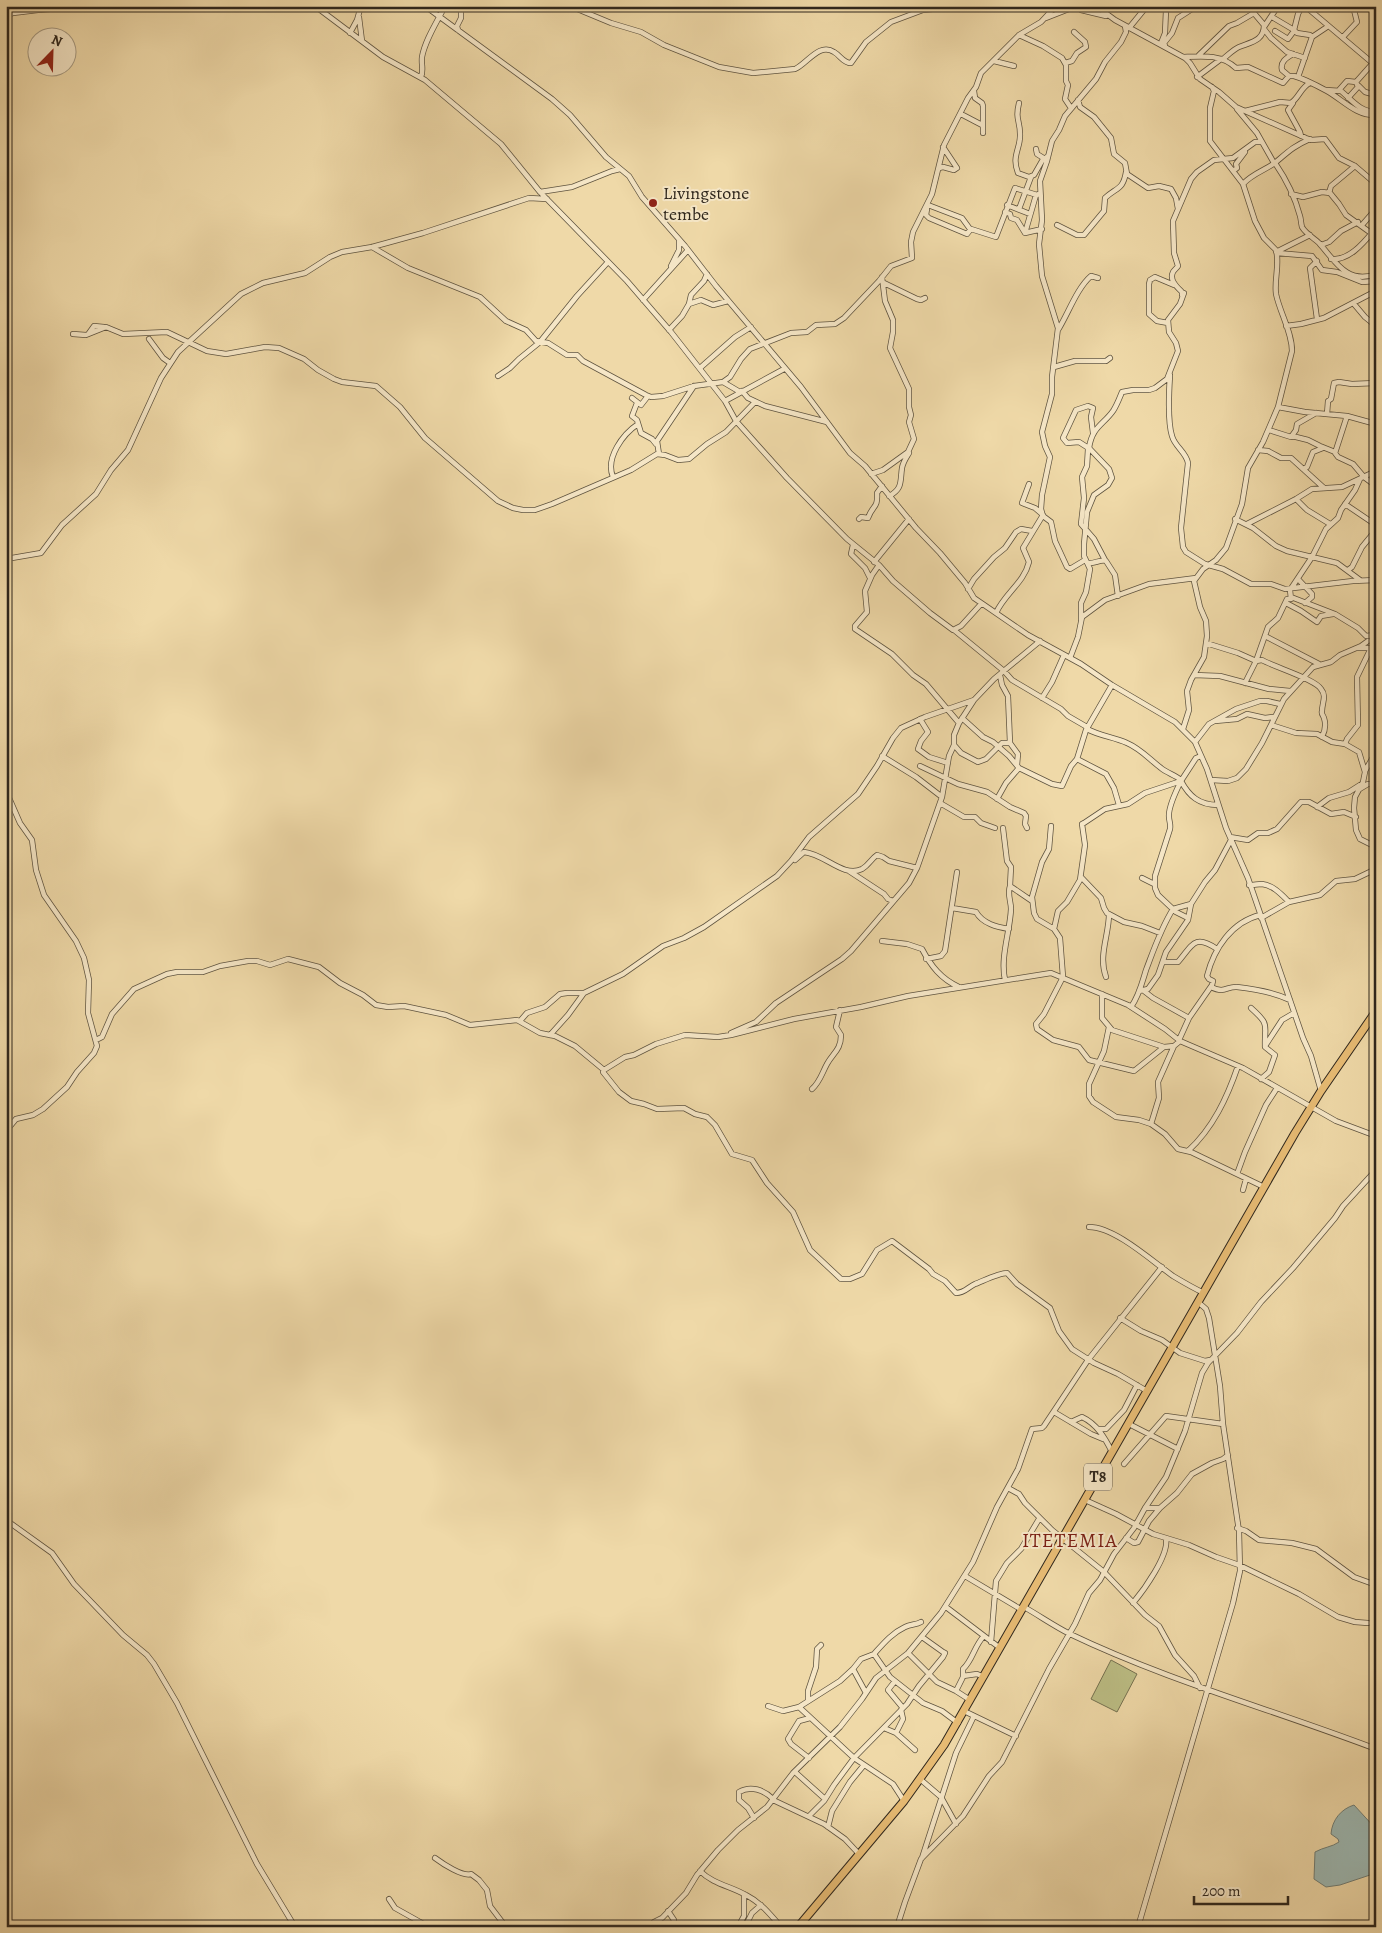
<svg xmlns="http://www.w3.org/2000/svg" width="1382" height="1933" viewBox="0 0 1382 1933" font-family="Alegreya,serif">
	<style>
		.green { fill: #bcbe85; stroke: #767251 }
		.water { fill: #9db8b2; stroke: #717e76 }
		.lines { fill: none; stroke-linecap: round; stroke-linejoin: round }
		.minor-casing { stroke: #5f5440; stroke-width: 6 }
		.highway-casing { stroke: #2f271d; stroke-width: 9 }
		.minor { stroke: #f5e6c6; stroke-width: 4.5 }
		.highway { stroke: #e8bc74; stroke-width: 7 }
		.poi-dot { fill: #8f2418; stroke: #f5e6c6; stroke-width: 2 }
		.labels { text-anchor: middle; dominant-baseline: central; stroke-width: 4; stroke-linejoin: round; paint-order: stroke }
		.shield { fill: #f5e6c6; stroke: #6a6050; stroke-width: 1 }
		.shield-label { font-size: 16px; font-weight: bold; fill: #2f271d }
		.poi-label { font-size: 18px; fill: #2f271d; stroke: #f5e6c6; text-anchor: start }
		.quarter-label { font-size: 20px; letter-spacing: 1px; fill: #7a1f14; stroke: #f5e6c6 }
	</style>
	<rect width="100%" height="100%" fill="#efd9a8"/>
	<filter id="stains"><feTurbulence type="fractalNoise" baseFrequency=".004" numOctaves="4"/><feColorMatrix values="0 0 0 0 .2 0 0 0 0 .09 0 0 0 0 .02 0 0 0 .5 -.17"/></filter>
	<radialGradient id="worn" r=".72"><stop offset=".6" stop-color="#630" stop-opacity="0"/><stop offset="1" stop-color="#630" stop-opacity=".3"/></radialGradient>
	<path class="green" d="M1111 1660 1137 1674 1117 1712 1091 1699Z"/>
	<path class="water" d="M1354 1805 1376 1829V1873L1340 1885 1326 1887 1314 1879 1315 1852C1324 1847 1332 1847 1339 1842L1338 1839 1331 1834C1332 1820 1341 1809 1354 1805Z"/>
	<g class="lines">
		<defs>
			<path id="minor" d="M315 6 383 57 425 80 501 144 540 192 627 281 671 332 725 401 736 421 787 478 847 539 879 565 893 581 930 613 953 630 961 626 981 604
				M425 6 552 99 570 115 606 157 629 176 642 197 685 246 716 286 801 387 850 453 865 466 916 528 940 553 965 583 974 598 1028 635 1081 664 1112 685 1175 722 1195 742 1207 769 1226 828 1248 878 1303 1038 1311 1056 1321 1091
				M570 6 611 23 641 32 664 45 719 67 753 73 795 69C807 64 819 42 834 52 841 56 843 63 851 63L866 42 891 22 923 10 961 6
				M1075 6 1081 10 1106 16
				M1096 6 1115 20 1185 58 1190 63 1200 79 1219 92 1236 107 1306 138 1311 140 1325 139 1339 158 1355 166 1376 184
				M1305 6 1376 66
				M6 16 13 13 38 10 74 7 120 6
				M359 17 362 41
				M1272 17 1294 30
				M1046 18 1069 9 1078 8
				M1264 27 1278 6
				M1129 28 1147 6
				M1264 29 1271 38 1287 52 1305 58
				M458 30 457 26 461 18V6
				M1275 31 1288 39 1294 31
				M350 33 357 20 361 6
				M1019 35 1043 46 1062 58 1066 65V81L1068 85 1065 99 1071 108
				M1312 37 1327 27
				M1343 37 1357 22 1353 6
				M1161 43 1165 33 1166 10 1174 6
				M1165 46 1164 43 1172 33 1178 18 1192 9 1193 6
				M1199 55 1229 26 1237 23 1254 13
				M1184 57C1203 56 1221 54 1236 68L1248 67 1283 83 1289 76H1294C1305 79 1316 85 1327 91 1343 100 1356 116 1376 115
				M1223 59C1228 55 1234 49 1239 47 1251 42 1264 41 1264 25L1248 6
				M994 61 1014 66
				M1065 63 1072 61 1077 53 1086 47 1085 42 1074 32
				M1289 76 1282 70C1280 62 1286 58 1293 54
				M421 77C424 69 421 65 422 57 425 40 437 22 445 6
				M1197 77 1221 59
				M1298 77 1312 37 1310 35 1297 33 1294 30 1298 14 1302 6
				M1356 82 1372 64
				M1359 86 1365 92 1376 95
				M1326 90 1341 91C1352 100 1360 112 1376 112
				M1339 90 1347 81 1356 82 1358 87 1348 98
				M974 91 975 98 982 103 983 106V133
				M1078 100 1080 107 1094 117 1111 138 1114 154 1125 163 1127 174 1148 188 1159 186 1171 189 1176 198 1178 209
				M1019 103C1015 120 1020 120 1020 134 1021 148 1011 156 1018 173L1029 177 1034 175 1042 161 1048 156
				M1293 103 1288 110 1300 132 1301 136
				M1237 109 1257 133 1274 163
				M1245 111 1280 102 1291 103C1299 98 1301 87 1310 83
				M961 114 982 125
				M1036 149 1037 154 1045 159
				M1275 163C1286 179 1295 197 1300 216 1301 219 1301 224 1302 227 1306 234 1314 238 1319 243 1335 261 1347 285 1376 274
				M939 168 943 167 954 170 957 168 943 147
				M1233 171 1237 168 1236 164 1245 152
				M1243 184C1253 173 1266 170 1276 162 1289 151 1294 146 1310 139
				M540 192 572 187 612 171 620 169
				M1329 193 1331 186 1355 166
				M1291 194 1303 197 1322 192 1330 193 1339 204 1346 215 1371 233
				M928 205 962 218 970 229
				M1007 205 1030 214
				M927 209 926 215 929 218 967 234 971 229 996 237 1015 188 1037 195 1040 193
				M1019 209 1031 177
				M1005 212 1010 214 1011 218 1017 220 1025 233 1042 229
				M1057 225 1077 235H1084L1104 211 1105 198C1117 187 1123 190 1126 172
				M1362 225 1376 209
				M1025 233 1036 195
				M1321 245 1329 242 1341 231 1358 222
				M372 247 408 268 480 297 506 321 526 330 536 341 548 343 567 355H577L583 361 646 395 651 397 663 396 694 386 723 382 730 377 741 359 750 349 791 333 807 332 816 325 835 324 844 318 879 281 891 266 912 258 911 242 913 232 932 194 944 145 968 98 976 87 981 73 1019 35 1041 22 1056 6
				M1276 252 1310 235
				M1277 253 1312 256 1322 270 1337 272 1362 282 1376 281
				M1331 259C1350 261 1365 241 1376 228
				M1317 261 1310 268 1317 319
				M671 266 679 250V240
				M884 283 917 299 921 300 925 298
				M1182 295V292C1177 287 1169 280 1173 272 1174 270 1177 268 1178 266L1174 253 1173 221 1191 179 1197 172 1214 160 1233 158 1255 142H1262
				M643 300 688 250
				M689 304 701 300 713 305 728 301
				M1354 304 1365 317 1376 326
				M1168 323 1157 321 1149 314V284L1150 280 1155 277 1174 285
				M1286 326 1301 324 1324 318 1376 291
				M669 330 682 316 689 304 691 295 704 281 707 274
				M1058 330C1068 314 1077 288 1091 276L1098 278
				M89 333 94 326 104 327
				M73 334 86 335 106 327 123 334 167 332 207 351 226 354 265 347 279 348 304 359 318 370 334 379 342 382 376 386 400 407 425 438 498 501 513 508 523 510H535L552 504 631 470 657 454 665 455 678 460 689 459 707 444 726 432 755 402
				M149 339 163 358 170 363
				M1054 367 1075 361H1106L1110 358
				M700 368 735 337 751 327
				M1170 375C1169 392 1167 420 1172 436 1175 447 1186 452 1188 463L1181 528 1183 547 1186 552 1205 564 1223 569 1251 584H1271L1285 589 1353 581 1376 580
				M498 376 510 368 519 359 540 342 577 296 608 262
				M723 382 740 392
				M742 391 748 398 765 406 827 422
				M632 398 641 405 648 396
				M725 401 784 369
				M637 403 632 416 637 420 641 433 652 439 656 444
				M1278 407 1305 412 1347 416 1376 424
				M1327 414 1328 401 1331 399 1334 383 1339 382 1352 384 1376 383
				M1347 416 1335 453 1338 457 1353 464 1364 477 1376 486
				M1269 430 1291 437 1296 430 1297 424 1316 413
				M1292 436 1308 440 1320 446 1335 452
				M1088 449 1087 466 1082 477 1084 498 1081 524 1094 539 1105 560
				M1090 449 1079 442 1067 443 1063 438 1076 410 1088 406 1093 408 1091 417 1093 433
				M1258 450 1268 451 1281 458H1291L1324 488
				M659 454 657 441 694 386
				M1303 469 1307 467 1313 452 1323 448
				M871 474 883 470 908 452 914 439 909 422 911 415 909 407V389L890 348 893 332V320L885 301 882 277
				M613 477C605 458 623 434 638 424
				M1029 484 1022 503 1035 508 1042 514
				M889 496C903 489 900 481 902 468 903 462 906 458 909 453
				M1296 499 1307 510 1330 524
				M1345 504 1376 525
				M859 519 861 517 868 518C873 504 878 509 877 493L882 486
				M1235 519 1253 528 1276 546 1287 551 1337 563 1360 580
				M1247 524 1296 499 1312 489 1342 487 1376 471
				M853 545 851 554 865 568 870 578
				M6 559 41 553 62 525 96 494 111 470 128 450 161 378 178 352 241 294 263 283 305 273 330 257 342 252 372 247 423 233 529 198 547 199
				M1085 560 1070 569 1067 567 1055 541 1051 522 1043 516 1041 509 1042 495 1050 457 1045 446 1042 432 1052 394V377L1058 328 1042 276 1039 244 1042 220 1040 181 1047 161 1052 141 1059 130 1065 116 1096 79 1105 62 1121 42 1126 32 1125 26
				M874 562 909 519
				M1088 563C1094 564 1101 559 1106 561L1115 575 1118 596
				M879 565 872 575 865 591 867 612 855 626V629L892 654 913 675 926 684 959 723
				M1348 570 1352 567 1362 547 1376 530
				M1298 579 1312 594V597L1305 603
				M968 589 974 579 994 557 1005 548 1016 532 1021 529 1032 531
				M1291 597 1335 614 1358 628 1366 636 1374 635 1376 631
				M1286 603 1301 611 1317 622 1321 616 1333 614
				M996 613C1005 593 1024 583 1029 562L1023 548 1043 515
				M1081 620V603L1086 592 1090 569 1084 556V544L1087 512 1094 495 1108 485 1112 478 1109 469 1089 448C1092 427 1103 425 1113 411 1117 405 1119 399 1122 392L1133 390H1149L1155 388 1167 379 1178 351 1176 343 1169 332 1168 320 1180 304 1184 293
				M954 630 1004 671 1012 680 1061 709 1068 716 1087 727
				M1265 636 1319 664
				M1206 643 1238 653 1256 661 1262 660C1274 667 1315 679 1321 689 1327 696 1322 703 1322 711 1321 714 1323 715 1324 718 1326 724 1325 731 1322 737
				M1357 648H1376
				M1070 658 1078 637 1082 617 1105 600 1149 584 1196 578
				M1000 675 1002 685 1008 696 1010 743 1018 754 1017 765
				M1194 675 1220 676 1269 689 1290 691
				M1245 683 1256 661 1268 627 1278 618 1287 599H1291L1290 590 1312 557 1326 529 1338 518 1341 510 1355 490 1360 479
				M1112 685 1086 730 1077 759 1106 774 1114 788 1119 805
				M1042 698 1052 682 1064 655
				M962 718 983 737 993 742 1009 756 1019 768 1052 784 1062 786 1071 766 1077 759
				M920 719 928 732 921 741 918 749 929 757 948 763
				M1215 721 1237 719 1247 714 1265 718 1273 717
				M1271 725 1296 733 1317 734 1332 742 1345 744 1359 752 1365 772 1363 782 1355 797 1354 808 1356 830 1360 839 1376 847
				M1087 729C1100 736 1114 737 1127 743 1141 749 1149 759 1161 768 1167 773 1175 775 1181 780
				M1183 729 1189 710 1187 691 1191 680 1204 657 1207 636 1206 621 1200 607 1194 581 1203 569 1216 560 1226 548 1242 504 1248 468 1263 442 1278 407 1292 351C1292 332 1280 313 1276 294 1274 280 1280 264 1276 250L1264 238 1255 221 1243 184 1210 141V108L1214 91 1212 87
				M1195 742 1209 724 1236 709 1260 701H1267L1280 704
				M1345 744 1347 739 1358 725 1357 677 1371 648
				M954 745 961 753 978 762 986 759 1002 743H1010
				M882 756 916 777 942 797
				M920 766 958 784 987 792 1010 807 1024 813 1026 816 1025 824 1027 828
				M1365 771 1376 752
				M1211 780 1228 781 1237 778 1246 769 1262 743 1284 699 1313 667 1331 662 1340 655 1361 646 1368 641
				M1181 781C1177 789 1168 808 1169 817 1169 821 1171 824 1170 829L1155 876V888L1158 895 1176 912 1188 918
				M1181 781C1189 796 1199 805 1218 805
				M1358 790 1368 784H1376
				M6 791 20 823 32 840 36 870 44 895 76 941 84 958 89 980 88 1013 97 1046 94 1053 77 1072 67 1087 43 1109 33 1115 16 1119 6 1131
				M997 799 1006 783 1019 768
				M940 803 964 817H975L981 823 995 828
				M1317 807 1329 798 1349 792 1360 785
				M1051 826 1049 849 1042 862 1032 897 1034 913 1037 919 1054 929 1060 938 1063 977 1044 1014 1036 1024 1037 1029 1053 1040 1079 1047 1089 1060 1134 1071 1164 1047 1174 1046 1180 1041
				M1003 828 1007 861 1011 867 1010 886 1032 901
				M1230 837 1248 840 1258 833H1268L1277 829 1301 802H1309L1331 814 1344 812 1356 817
				M795 860 804 852C825 854 843 878 862 869 869 865 871 859 877 855L883 857 889 861 917 868
				M849 871 884 894 888 899 893 901
				M1081 877 1101 898 1104 908 1107 913 1124 922 1142 926 1160 933
				M1142 878 1154 884
				M1249 885C1254 885 1258 884 1262 884 1273 885 1282 895 1289 902
				M952 908 976 912C983 924 997 927 1009 929
				M1261 918 1289 902 1320 895 1336 881 1355 879 1376 869
				M1054 929 1058 911 1067 902 1080 880 1085 845 1082 824 1084 823 1105 809 1128 804 1145 793 1181 781 1196 758 1201 756
				M882 941 907 944 922 949C931 966 941 979 959 987
				M926 959 941 956 945 951 957 872
				M1164 962H1178C1192 946 1194 933 1217 949
				M1106 977C1098 956 1109 935 1109 914
				M1005 980C1000 957 1010 932 1011 909 1011 901 1007 894 1010 886
				M1211 987C1225 994 1227 986 1237 987 1255 989 1273 992 1290 1000
				M1139 991 1148 989 1158 975 1166 952 1188 920 1191 904 1205 882 1215 870 1231 840
				M1144 991 1153 998 1189 1018
				M1102 994V1018L1112 1030 1164 1047
				M1131 1007C1139 996 1142 983 1146 970 1154 949 1161 928 1173 909L1191 904
				M1251 1008C1271 1026 1264 1024 1265 1047L1275 1055 1269 1072 1261 1079
				M520 1021 527 1013 545 1007 560 994 567 993H584
				M1109 1027 1104 1051 1089 1084V1096L1093 1102 1116 1117 1139 1120 1151 1124 1165 1134 1178 1149 1191 1152 1264 1187
				M731 1033 756 1022 776 1003 842 959 851 951 909 883 917 868 942 797 949 756 954 745V735L959 723 974 700 994 679 1040 641
				M550 1035 568 1015 584 993 623 974 663 946 684 938 704 927 777 876 791 861 809 837 858 794 877 766 893 738 901 728 925 717 974 700
				M96 1040 102 1037 112 1014 134 989 167 974 177 972H203L220 966 248 961H257L270 965 288 959 319 967 340 983 363 995 376 1005 388 1007 404 1006 446 1015 470 1025 517 1020 540 1033 555 1036 575 1046 604 1070 603 1072 619 1092 631 1101 644 1104 657 1109 684 1108 695 1114 707 1117 715 1125 732 1154 752 1160 767 1183 793 1212 810 1250 841 1279H850L862 1274 877 1250 892 1241 929 1269 933 1274 945 1281 956 1293C965 1293 968 1287 975 1284 983 1281 999 1273 1007 1273L1017 1284 1050 1308 1059 1331 1072 1349 1094 1363 1118 1374 1147 1391
				M1179 1040 1189 1018 1212 985 1213 981 1209 979 1207 976C1214 948 1232 922 1260 915
				M1265 1046 1282 1020 1294 1013
				M604 1070 625 1057 634 1055 656 1044 685 1035 718 1037 731 1035 794 1019 861 1007 908 996 1051 973 1128 1005 1165 1029 1180 1041 1243 1068 1336 1121 1376 1136
				M812 1089C820 1082 822 1073 827 1064 833 1053 841 1050 841 1035L836 1027 840 1010
				M1151 1124 1159 1098 1158 1082 1174 1046
				M1188 1151C1213 1128 1227 1098 1238 1066
				M1237 1174 1245 1152 1266 1105 1277 1088
				M1243 1190 1246 1179
				M1089 1227C1115 1227 1152 1261 1173 1276 1183 1282 1193 1288 1204 1293
				M1120 1318 1141 1331 1162 1340 1180 1353 1205 1361 1210 1360
				M1054 1412 1091 1434 1103 1439
				M1071 1422 1082 1417C1097 1424 1105 1438 1112 1452
				M1129 1424 1178 1449
				M1099 1429H1106L1124 1410 1137 1385
				M1124 1464 1166 1416 1223 1424
				M1008 1488 1019 1494 1025 1503 1052 1530 1104 1572 1145 1615 1159 1626 1175 1655 1194 1676 1200 1688
				M1085 1500 1116 1514 1153 1534 1189 1545 1216 1557 1239 1565 1299 1594 1338 1617 1355 1622 1368 1623
				M1145 1508H1160L1177 1493 1192 1474 1212 1463 1223 1459 1228 1455
				M6 1520 52 1553 74 1584 123 1635 147 1655 154 1664 177 1703 257 1864 295 1927
				M1237 1528 1246 1531 1259 1540 1292 1543 1316 1549 1354 1577 1376 1585
				M1126 1538 1134 1543 1138 1542 1149 1521 1160 1508
				M965 1576 1022 1610
				M1133 1603C1144 1590 1169 1555 1166 1539
				M946 1607 1000 1648
				M1024 1607C1040 1616 1054 1626 1070 1634 1168 1681 1274 1710 1376 1749
				M991 1642 996 1581 1007 1563 1021 1549 1039 1519
				M908 1653 937 1682 956 1691 970 1700
				M874 1654C883 1644 892 1633 905 1627 911 1624 916 1625 921 1622
				M963 1676 977 1674 984 1677
				M895 1681 888 1690 903 1708
				M956 1691 963 1677V1669C973 1660 974 1646 984 1636
				M866 1693 853 1669 861 1659 874 1654 890 1677 923 1703 942 1711 958 1723
				M808 1700V1691L816 1667 817 1649 821 1645
				M768 1706 783 1711 799 1707 854 1758 893 1784 904 1801
				M799 1707 840 1681 853 1669
				M964 1711 1016 1736
				M884 1728 896 1733 915 1750
				M896 1733 903 1719 901 1710
				M809 1758 791 1744 788 1739 799 1721 810 1718
				M795 1772 825 1799
				M920 1779 941 1797 956 1824
				M773 1800 824 1824 845 1839 859 1854
				M809 1816 824 1801 834 1785 854 1758 907 1704 919 1686 943 1657 945 1653 943 1652 922 1637
				M754 1818 748 1808 739 1800V1792C751 1785 764 1790 773 1799
				M828 1827 832 1811 850 1782 864 1765
				M435 1858C443 1864 463 1877 471 1874L479 1880 487 1890 490 1906 506 1927
				M922 1858 956 1753 974 1716
				M700 1871C713 1884 730 1886 746 1895 760 1902 770 1914 781 1927
				M389 1899 395 1908 429 1927
				M668 1911 674 1920 672 1926
				M658 1920 664 1927
				M651 1927 654 1922 662 1918 686 1893 697 1875 718 1850 738 1830 767 1807 793 1773 840 1727 862 1699 876 1678 908 1653 941 1613 973 1562 997 1507 1018 1469 1032 1429 1042 1428 1044 1426 1088 1360 1162 1267
				M738 1927 744 1916V1894
				M739 1927 747 1923 752 1913 761 1905
				M897 1927 905 1902 921 1859 963 1816 989 1776 1002 1762 1049 1669 1075 1624 1089 1593 1100 1580 1114 1554 1134 1528 1145 1508 1166 1477 1185 1431 1202 1373 1208 1363 1237 1333 1261 1302 1293 1268 1335 1218 1343 1206 1376 1170
				M1138 1927 1233 1603 1240 1571 1239 1531 1223 1424 1220 1386 1209 1318 1206 1309 1198 1302"/>
			<path id="highway" d="M798 1927 904 1801 944 1745 1295 1133 1321 1091 1376 1011"/>
		</defs>
		<use href="#minor" class="minor-casing"/>
		<use href="#highway" class="highway-casing"/>
		<use href="#minor" class="minor"/>
		<use href="#highway" class="highway"/>
	</g>
	<circle class="poi-dot" cx="653" cy="203" r="5"/>
	<g class="labels">
		<rect class="shield" x="1084" y="1463.5" width="28" height="27" rx="4"/>
		<g class="shield-label">
			<text x="1098" y="1477">T8</text>
		</g>
		<g class="poi-label">
			<text x="663" y="193">Livingstone<tspan x="663" dy="21">tembe</tspan></text>
		</g>
		<g class="quarter-label">
			<text x="1070" y="1540">ITETEMIA</text>
		</g>
	</g>
	<rect width="1382" height="1933" fill="none" stroke="#efd9a8" stroke-width="25"/>
	<rect x="8" y="8" width="1367" height="1918" fill="none" stroke="#2f271d" stroke-width="2.5"/>
	<rect x="12" y="12" width="1357" height="1908" fill="none" stroke="#2f271d"/>
	<g transform="translate(52 52) rotate(23)"><circle r="24" fill="#f5e6c6" stroke="#a69a82"/>
	<path d="M0-4L9 19L0 12L-9 19Z" fill="#8f2418"/>
	<text y="-8" font-size="14" font-weight="bold" text-anchor="middle" fill="#2f271d">N</text>
	</g>
	<path d="M1194 1896v8h94v-8" fill="none" stroke="#2f271d" stroke-width="2.5"/>
	<text x="1202" y="1896" font-size="15" fill="#2f271d" stroke="#f5e6c6" stroke-width="4" paint-order="stroke">200 m</text>
	<rect width="100%" height="100%" filter="url(#stains)"/>
	<rect width="100%" height="100%" fill="url(#worn)"/>
</svg>
